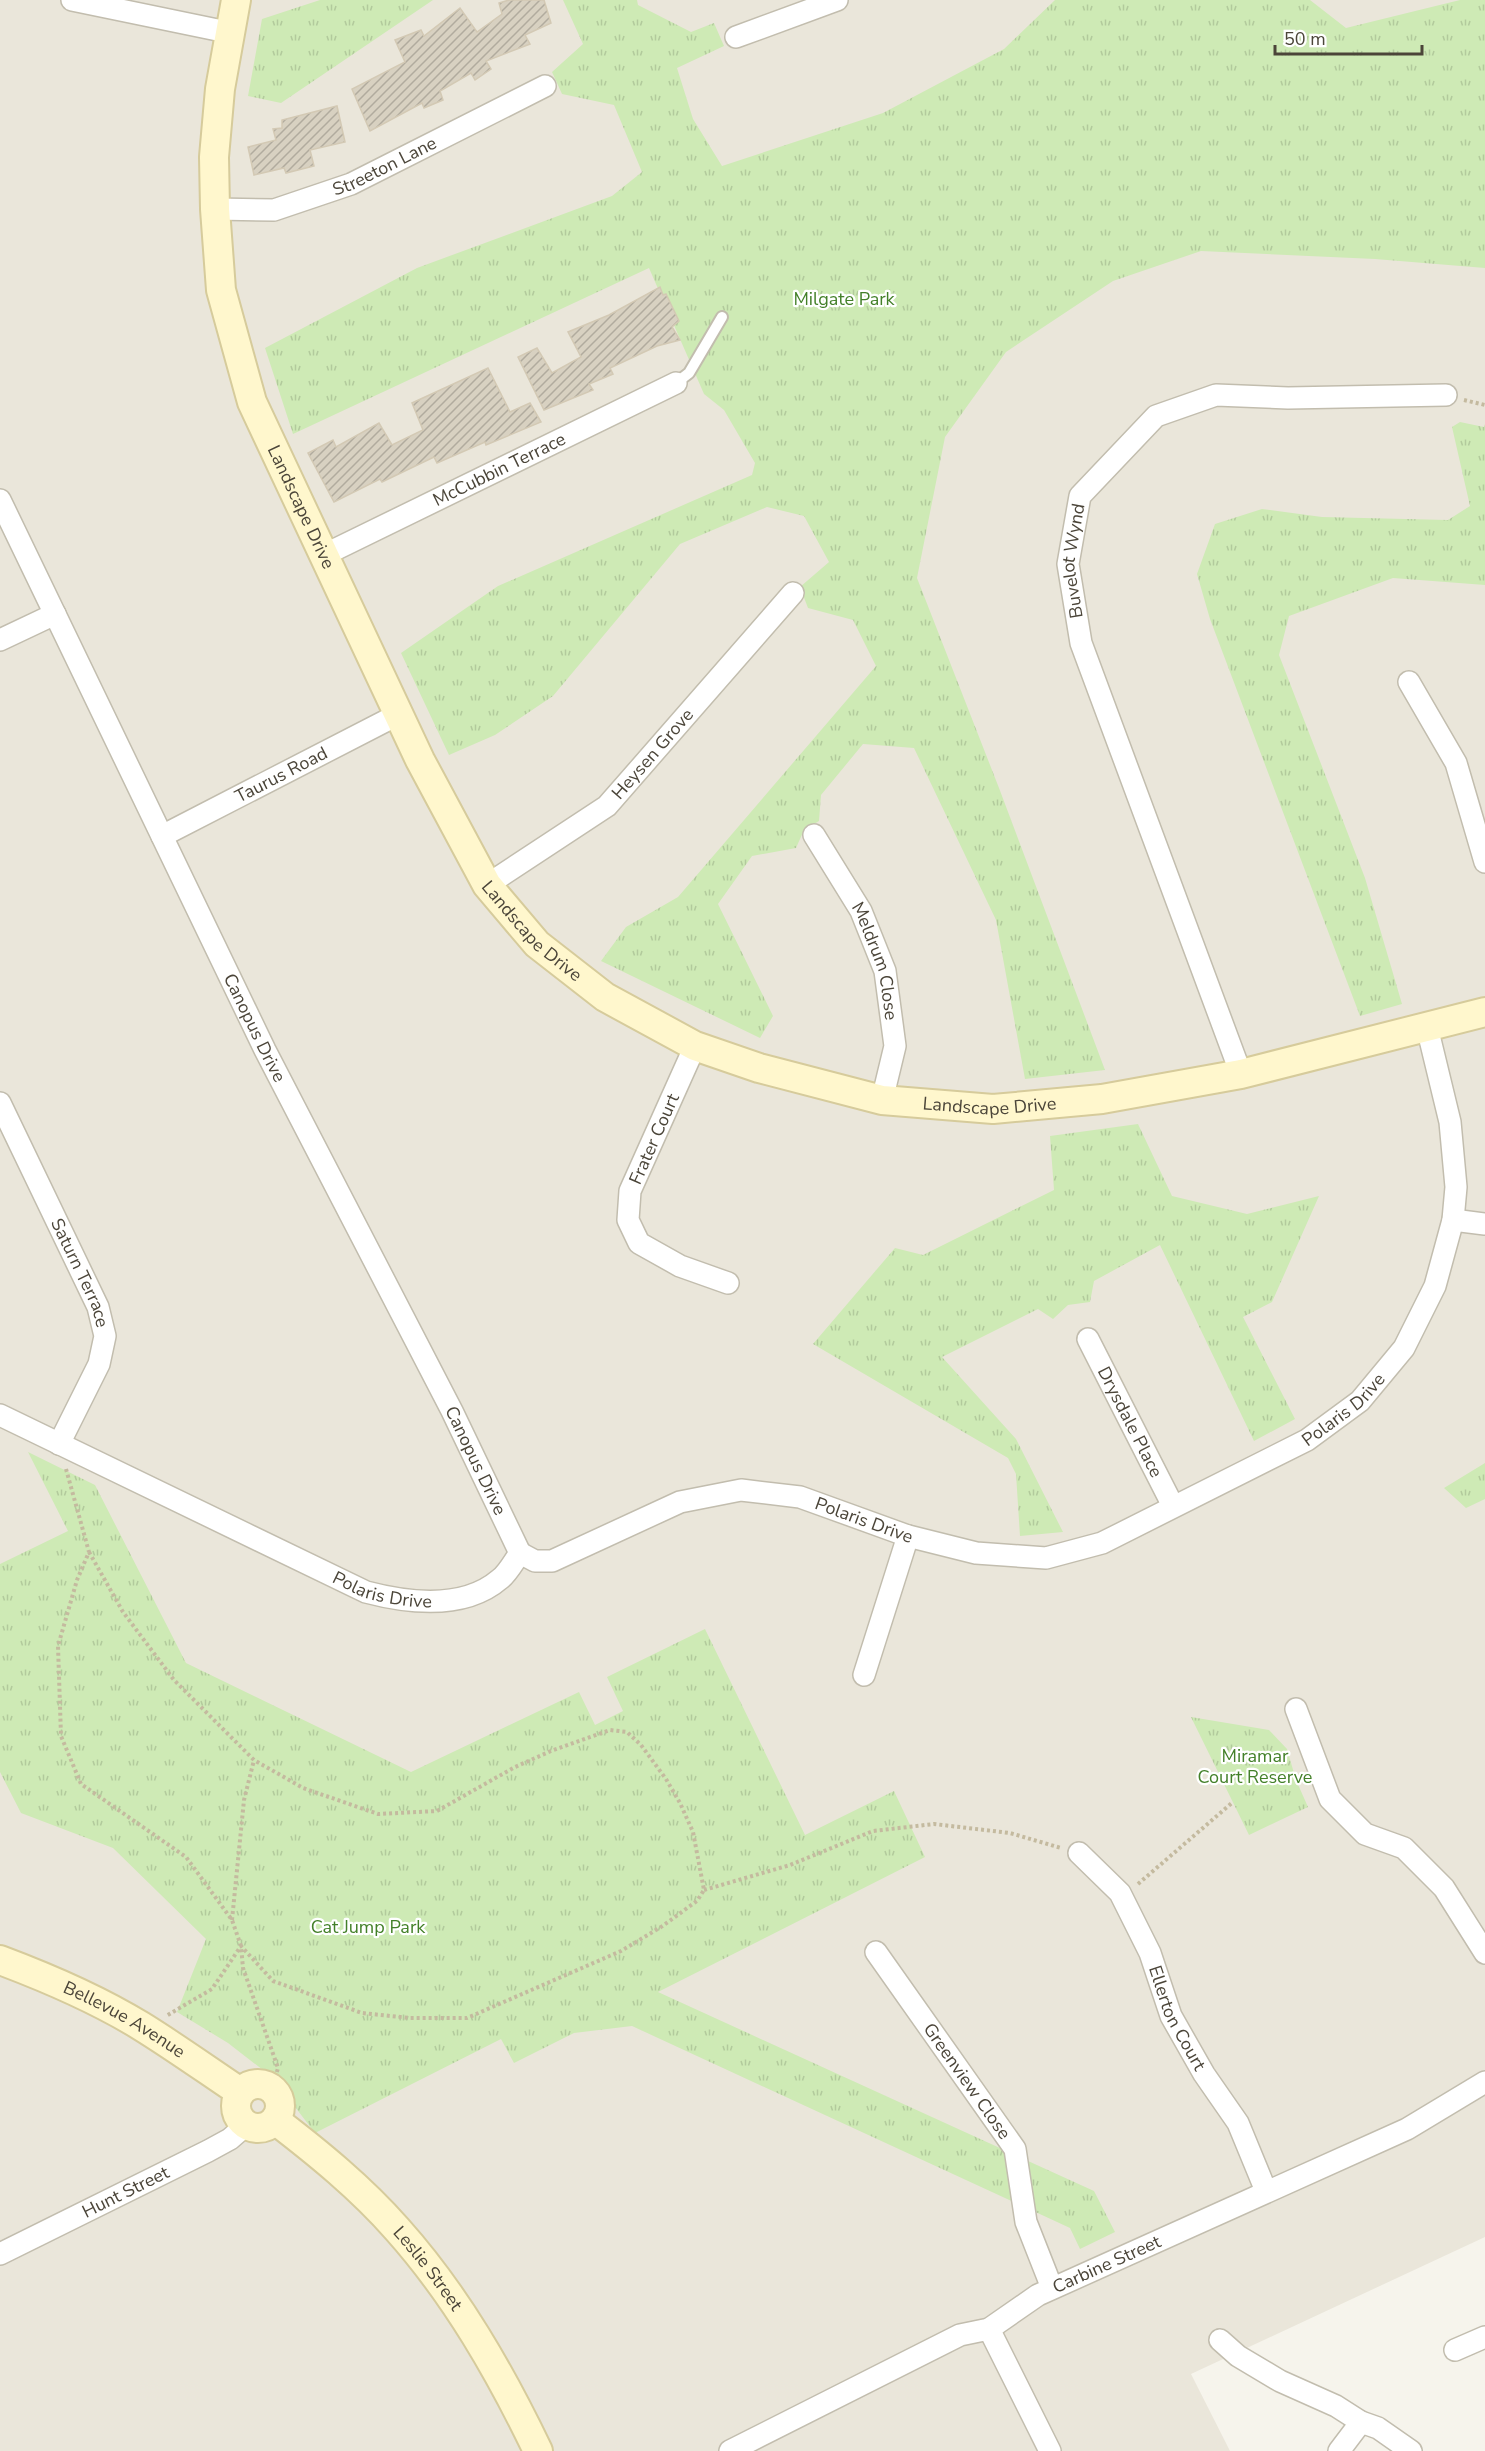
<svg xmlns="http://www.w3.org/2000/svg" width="1485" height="2451" viewBox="0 0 1485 2451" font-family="'Nunito Sans',sans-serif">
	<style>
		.residential { fill: #eae6da }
		.park { fill: url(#park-tufts) }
		.building { fill: url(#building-hatch); stroke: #d3c9b4; stroke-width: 1.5 }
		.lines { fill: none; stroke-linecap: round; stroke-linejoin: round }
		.lane-casing { stroke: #c2bdae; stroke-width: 14 }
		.street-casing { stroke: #c2bdae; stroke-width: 24 }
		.secondary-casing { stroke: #d6cb9b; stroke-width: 32 }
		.path { stroke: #c4ba9f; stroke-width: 4; stroke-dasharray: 3 3; stroke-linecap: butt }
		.lane { stroke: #fff; stroke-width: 10 }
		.street { stroke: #fff; stroke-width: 21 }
		.secondary { stroke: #fff7cd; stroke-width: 28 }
		.labels { text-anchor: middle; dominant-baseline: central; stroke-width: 4.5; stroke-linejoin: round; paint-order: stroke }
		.street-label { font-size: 18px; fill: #4b4539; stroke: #fff }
		.park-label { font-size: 18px; fill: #438029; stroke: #fff }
	</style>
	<defs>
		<pattern id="park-tufts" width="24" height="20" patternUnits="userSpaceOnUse" patternTransform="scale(1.5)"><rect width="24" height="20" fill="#ceeab5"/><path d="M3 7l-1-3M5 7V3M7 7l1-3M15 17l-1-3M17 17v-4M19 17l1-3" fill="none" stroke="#b2ca9c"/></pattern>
		<pattern id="building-hatch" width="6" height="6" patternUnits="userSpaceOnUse" patternTransform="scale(1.5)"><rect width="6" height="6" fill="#d8d1c1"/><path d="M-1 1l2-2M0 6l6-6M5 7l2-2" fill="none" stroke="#b1ab9e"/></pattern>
	</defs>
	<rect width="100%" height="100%" fill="#f6f4ec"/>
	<path class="residential" d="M0 0H1485V2237L1191 2374 1230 2451H0Z"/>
	<path class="park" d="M320 0H433L281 103 248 96 262 19Z
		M563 0H637L638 5 691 32 714 23 724 46 677 68 693 119 722 166 883 113 1004 49 1055 0H1310L1346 28 1460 0H1485V268L1375 259 1201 251 1113 281 1006 352 945 437 917 578 999 788 1105 1070 1025 1079 996 920 914 748 863 744 821 795 819 821 804 830 796 848 752 856 718 904 773 1016 760 1038 601 961 626 927 678 897 876 666 853 620 808 608 800 587 829 562 804 516 767 507 680 544 553 696 495 735 449 755 401 653 498 586 752 475 755 463 724 410 704 394 649 268 293 434 265 348 417 268 612 196 642 172 614 105 562 94 552 72 583 44Z
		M1460 422 1484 427 1485 424V585L1393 578 1289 616 1279 655 1365 878 1402 1004 1360 1016 1210 619 1197 574 1215 524 1262 509 1322 517 1448 520 1470 506 1452 427Z
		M1138 1124 1172 1196 1247 1214 1319 1196 1272 1302 1243 1317 1295 1419 1254 1441 1160 1245 1094 1281 1090 1302 1068 1305 1053 1319 1038 1309 942 1357 1016 1439 1063 1532 1020 1536 1016 1474 1008 1458 813 1344 895 1248 923 1255 1054 1190 1050 1136Z
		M28 1452 95 1485 186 1663 411 1772 579 1692 595 1725 623 1711 607 1677 705 1629 805 1835 894 1791 925 1857 658 1992 1094 2191 1115 2232 1080 2249 1070 2228 632 2026 574 2033 514 2063 501 2039 315 2133 272 2077 228 2043 177 2012 206 1939 113 1848 21 1813 0 1772V1564L68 1531Z
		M1485 1463V1499L1466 1508 1444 1488Z
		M1191 1717 1269 1730 1287 1749 1296 1780 1308 1807 1249 1835Z"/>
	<path class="building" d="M509 0H544L551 23 525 35 530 44 486 61 491 69 475 80 471 73 440 91 443 100 424 108 422 103 370 131 352 89 405 62 395 40 421 30 424 36 460 8 477 32 502 14 499 3Z
		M337 106 345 142 310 150 314 166 286 173 284 168 254 175 248 147 276 140 273 129 282 128V120Z
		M660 287 663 295 666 294 679 321 672 327 680 340 657 346 610 368 613 374 589 384 593 390 544 410 518 357 537 348 552 373 581 357 568 332 609 315Z
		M488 368 510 412 530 403 541 422 486 445 485 442 437 463 434 457 382 482 380 479 334 502 308 453 333 440 336 447 379 423 392 445 423 430 412 403Z"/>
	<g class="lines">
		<defs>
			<path id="lane" d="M676 383 689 373 722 317"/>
			<g id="street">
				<path d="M72 0 232 33"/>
				<path d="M736 37 837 0"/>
				<path id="s1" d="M215 209 274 210 351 184 545 86"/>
				<path id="s2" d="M0 500 265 1050 452 1411 520 1553"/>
				<path id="s3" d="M324 555 676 383"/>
				<path d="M0 640 55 614"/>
				<path d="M1409 682 1456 763 1485 862"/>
				<path id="s4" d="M814 835 861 911 885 971 895 1046 882 1100"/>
				<path id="s5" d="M162 836 399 714"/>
				<path id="s6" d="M487 885 607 806 793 593"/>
				<path d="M695 1046 630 1191 628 1220 639 1243 680 1266 728 1283"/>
				<path id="s7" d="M1241 1074 1081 643 1068 564 1080 496 1156 416 1216 395 1288 398 1446 395"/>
				<path id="s8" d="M0 1103 98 1307 105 1336 99 1364 59 1444"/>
				<path d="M1453 1220 1485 1224"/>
				<path id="s9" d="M1088 1339 1173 1506"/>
				<path id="s10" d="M0 1415 366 1592C408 1603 464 1610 500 1579 508 1573 514 1561 520 1553L535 1561H552L680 1502 741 1490 800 1497 908 1536 976 1553 1046 1558 1102 1543 1307 1440 1360 1401 1404 1348 1435 1286 1453 1220 1456 1187 1450 1122 1427 1027"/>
				<path d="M864 1675 908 1536"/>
				<path d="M1296 1709 1330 1799 1365 1834 1404 1848 1444 1888 1485 1953"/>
				<path id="s11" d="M1079 1853 1120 1893 1150 1953 1171 2016 1204 2074 1238 2123 1266 2191"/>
				<path id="s12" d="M876 1952 1015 2149 1026 2222 1052 2288"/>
				<path id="s13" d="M0 2254 208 2151 230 2139 246 2125"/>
				<path d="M989 2329 1050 2451"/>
				<path d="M1220 2340 1238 2356 1280 2381 1336 2406 1361 2422 1378 2428 1411 2451"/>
				<path d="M1455 2350 1485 2337"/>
				<path id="s14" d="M730 2451 960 2335 989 2329 1038 2295 1407 2129 1485 2082"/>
				<path d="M1339 2451 1361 2422"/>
			</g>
			<g id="secondary">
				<path id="s15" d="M236 0 220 89 214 157 215 209 221 290 252 402 420 760 487 885 537 944 605 997 695 1046 759 1068 882 1100 993 1109 1102 1099 1241 1074 1485 1012"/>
				<path id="s16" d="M0 1960C48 1978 97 1999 141 2026 175 2047 207 2070 240 2092"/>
				<circle cx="258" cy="2106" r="22"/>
				<path id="s17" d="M275 2120C318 2153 361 2188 397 2229 456 2295 500 2372 538 2451"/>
			</g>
		</defs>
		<use href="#lane" class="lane-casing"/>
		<use href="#street" class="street-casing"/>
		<use href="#secondary" class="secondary-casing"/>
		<path class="path" d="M1464 400 1485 405
			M66 1469 89 1552 77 1580 58 1646 61 1736 81 1784 186 1857 232 1920 241 1946 243 1968 278 2068 272 2089
			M89 1552 123 1612 174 1680 254 1760 303 1788 378 1814 437 1811 515 1767 551 1751 610 1730 627 1732 641 1745 666 1779 680 1803 693 1832 704 1890 697 1901 661 1927 621 1951 467 2018H410L362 2013 273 1981 241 1946 212 1989 166 2016
			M1138 1884 1233 1802
			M704 1890 790 1865 873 1831 934 1824 1010 1833 1061 1848
			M232 1920 244 1800 254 1760"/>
		<use href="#lane" class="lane"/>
		<use href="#street" class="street"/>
		<use href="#secondary" class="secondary"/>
	</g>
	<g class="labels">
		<g class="street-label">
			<text stroke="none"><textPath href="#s1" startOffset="178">Streeton Lane</textPath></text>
			<text stroke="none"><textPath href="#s3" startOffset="195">McCubbin Terrace</textPath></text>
			<text stroke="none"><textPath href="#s15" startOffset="524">Landscape Drive</textPath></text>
			<text stroke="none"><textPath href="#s7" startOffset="543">Buvelot Wynd</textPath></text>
			<text stroke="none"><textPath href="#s6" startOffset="213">Heysen Grove</textPath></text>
			<text stroke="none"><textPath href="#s5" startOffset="134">Taurus Road</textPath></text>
			<text stroke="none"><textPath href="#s15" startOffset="1010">Landscape Drive</textPath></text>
			<text stroke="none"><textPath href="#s4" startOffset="142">Meldrum Close</textPath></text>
			<text stroke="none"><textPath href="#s2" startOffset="586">Canopus Drive</textPath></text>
			<text stroke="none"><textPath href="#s15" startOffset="1514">Landscape Drive</textPath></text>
			<text transform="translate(654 1139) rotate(-66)">Frater Court</text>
			<text stroke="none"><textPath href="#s8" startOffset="188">Saturn Terrace</textPath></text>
			<text stroke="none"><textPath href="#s10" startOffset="1466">Polaris Drive</textPath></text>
			<text stroke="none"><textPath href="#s9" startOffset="93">Drysdale Place</textPath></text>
			<text stroke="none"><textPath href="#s2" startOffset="1072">Canopus Drive</textPath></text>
			<text stroke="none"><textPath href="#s10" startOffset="944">Polaris Drive</textPath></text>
			<text stroke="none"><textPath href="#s10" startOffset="422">Polaris Drive</textPath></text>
			<text stroke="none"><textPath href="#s11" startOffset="195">Ellerton Court</textPath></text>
			<text stroke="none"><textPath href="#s16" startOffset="138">Bellevue Avenue</textPath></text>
			<text stroke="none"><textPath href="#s12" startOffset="158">Greenview Close</textPath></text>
			<text stroke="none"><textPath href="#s13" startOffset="140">Hunt Street</textPath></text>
			<text stroke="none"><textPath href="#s14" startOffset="422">Carbine Street</textPath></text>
			<text stroke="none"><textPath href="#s17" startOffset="214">Leslie Street</textPath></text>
		</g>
		<g class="park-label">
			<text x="844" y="299">Milgate Park</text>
			<text x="1255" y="1756">Miramar<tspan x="1255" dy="21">Court Reserve</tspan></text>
			<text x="368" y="1927">Cat Jump Park</text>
		</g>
	</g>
	<path d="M1275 45v9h147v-9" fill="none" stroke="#4b4539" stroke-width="3"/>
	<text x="1284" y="45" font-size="18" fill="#4b4539" stroke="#ffffff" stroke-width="4.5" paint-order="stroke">50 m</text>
</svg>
